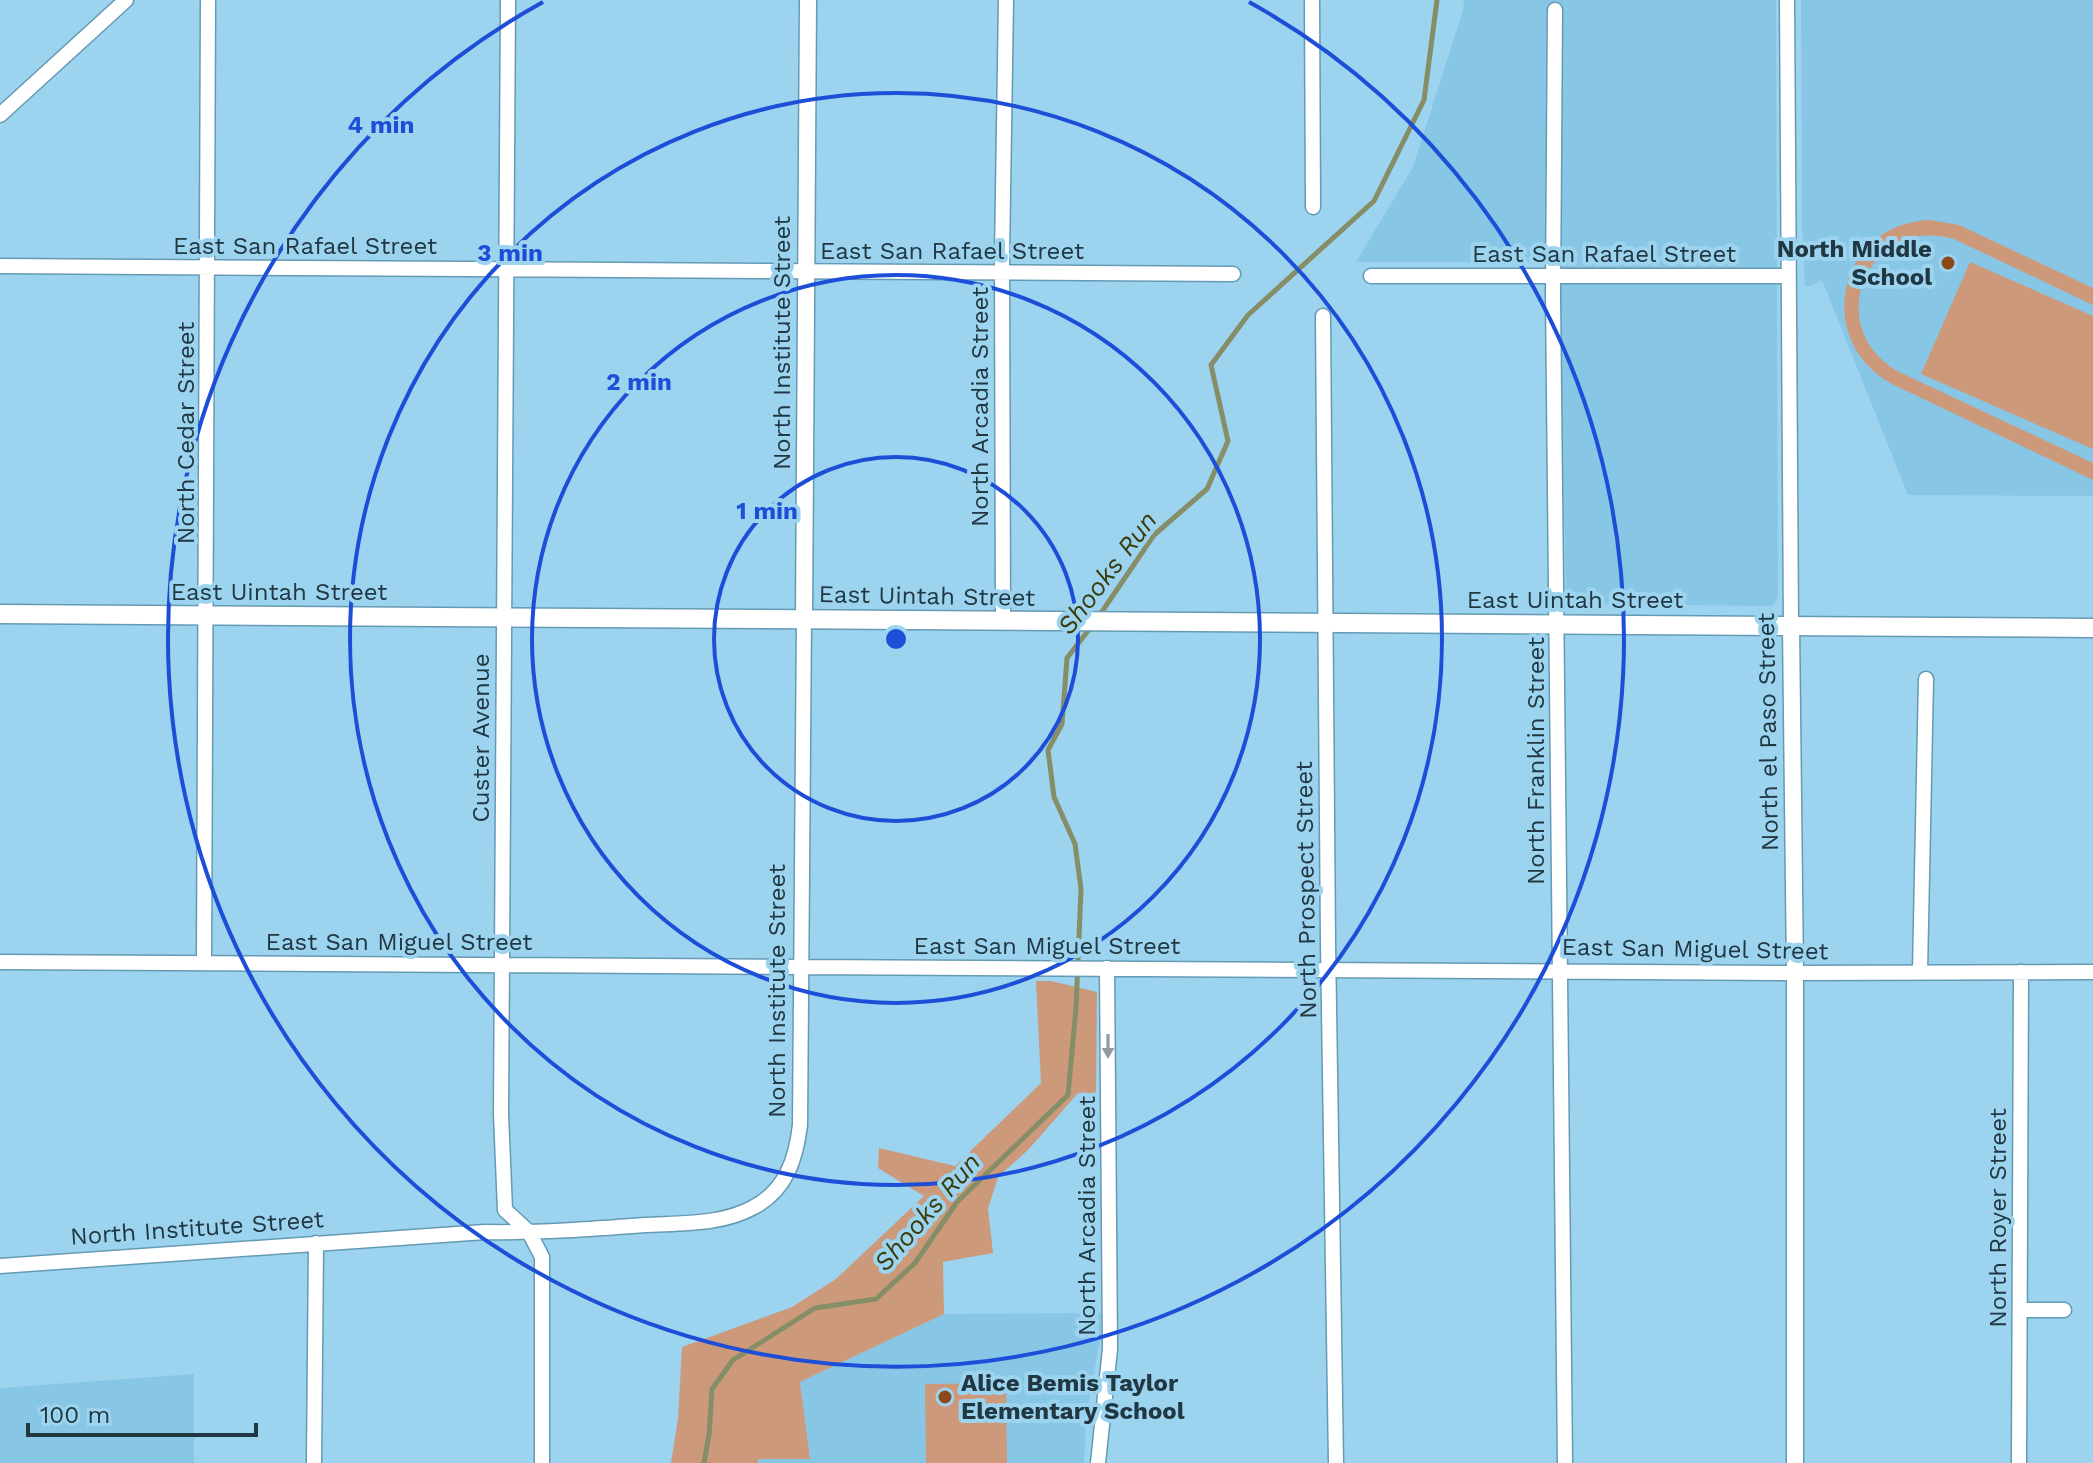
<svg xmlns="http://www.w3.org/2000/svg" width="2093" height="1463" viewBox="0 0 2093 1463" font-family="'Work Sans',sans-serif">
	<style>
		.built { fill: #88c6e6 }
		.green { fill: #cd997b }
		.lines { fill: none; stroke-linecap: round; stroke-linejoin: round }
		.stream { stroke: #858e67; stroke-width: 5 }
		.minor-casing { stroke: #659ab5; stroke-width: 17 }
		.tertiary-casing { stroke: #659ab5; stroke-width: 19 }
		.secondary-casing { stroke: #659ab5; stroke-width: 21 }
		.minor { stroke: #fff; stroke-width: 14 }
		.tertiary { stroke: #fff; stroke-width: 16 }
		.secondary { stroke: #fff; stroke-width: 18 }
		.oneway { fill: #909ca1 }
		.ring { fill: none; stroke: #1d4ed8; stroke-width: 4 }
		.poi-dot { fill: #8b4819; stroke: #9cd3ef; stroke-width: 3 }
		.labels { text-anchor: middle; dominant-baseline: central; stroke-width: 8; stroke-linejoin: round; paint-order: stroke }
		.street-label { font-size: 24px; fill: #213843; stroke: #9cd3ef }
		.poi-label { font-size: 24px; font-weight: bold; fill: #213843; stroke: #9cd3ef; text-anchor: end }
		.water-label { font-size: 26px; font-style: italic; fill: #3b3c0c; stroke: #9cd3ef }
		.centre { fill: #1d4ed8; stroke: #9cd3ef; stroke-width: 4 }
		.ring-label { font-size: 24px; text-anchor: middle; font-weight: bold; fill: #1d4ed8; stroke: #9cd3ef; stroke-width: 8; stroke-linejoin: round; paint-order: stroke }
	</style>
	<rect width="100%" height="100%" fill="#9cd3ef"/>
	<path class="built" d="M1464 0H1776L1778 597 1772 606 1575 604 1569 601 1566 594 1558 262H1356L1413 167 1463 10Z
		M1801 0H2093V496L1908 495 1822 280 1812 286H1805L1802 225Z
		M1105 1313 1087 1411 1084 1463H759L758 1459H810L800 1382 944 1314Z
		M194 1374V1463H0V1388Z"/>
	<path class="green" d="M1930 220 1959 225 2093 288V305L1954 239C1869 214 1820 325 1897 371L2093 463V480L1892 384C1812 340 1838 223 1930 220Z
		M1970 262 2093 316V449L1921 374Z
		M1036 981H1051L1097 992 1096 1093H1078L1028 1150 998 1177 988 1209 993 1253 943 1262 944 1314 800 1382 810 1459H758V1463H671L678 1419 682 1347 792 1307 836 1279 924 1196 878 1168 879 1148 955 1166 1041 1083Z
		M1006 1383 1007 1463H926L925 1384Z"/>
	<g class="lines">
		<path class="stream" d="M1099 616 1154 535 1207 489 1228 441 1211 365 1248 315 1374 201 1424 100 1437 0
			M704 1463 709 1435 712 1389 733 1360 815 1308 876 1299 915 1263 957 1202 1068 1095 1076 1008 1081 889 1075 844 1054 797 1048 750 1062 724 1067 658 1091 627"/>
		<defs>
			<path id="minor" d="M508 0 501 1114 505 1210 529 1232 542 1257V1463
				M1312 0 1313 207
				M1787 0 1791 626
				M1555 10 1553 295 1565 1463
				M0 115 126 0
				M0 266 1233 274
				M1371 276H1788
				M1323 316 1328 943 1336 1463
				M1003 621 1002 257 1006 0
				M0 962 1795 973 2093 972
				M204 962 208 0
				M1920 971 1926 679
				M0 1266 485 1232C539 1233 592 1229 645 1225 681 1223 722 1225 754 1207 786 1190 796 1159 800 1125L804 618
				M2020 1310H2064
				M314 1463 316 1243
				M1098 1463 1110 1349 1107 968
				M2019 1463 2021 972"/>
			<path id="tertiary" d="M804 618 808 0
				M1791 626 1795 973V1463"/>
			<path id="secondary" d="M0 614 2093 628"/>
		</defs>
		<use href="#minor" class="minor-casing"/>
		<use href="#tertiary" class="tertiary-casing"/>
		<use href="#secondary" class="secondary-casing"/>
		<use href="#minor" class="minor"/>
		<use href="#tertiary" class="tertiary"/>
		<use href="#secondary" class="secondary"/>
	</g>
	<defs><path id="oneway-solid" d="M-6-.8H1V-3.2L6.5 0L1 3.2V.8H-6Z" transform="scale(2)"/></defs>
	<use class="oneway" href="#oneway-solid" transform="translate(1108 1046) rotate(90)"/>
	<g class="ring">
		<circle cx="896" cy="639" r="182"/>
		<circle cx="896" cy="639" r="364"/>
		<circle cx="896" cy="639" r="546"/>
		<path d="M1249 2A728 728 0 1 1 543 2"/>
	</g>
	<g class="poi-dot">
		<circle cx="1948" cy="263" r="8"/>
		<circle cx="945" cy="1397" r="8"/>
	</g>
	<g class="labels">
		<g class="street-label">
			<text x="305" y="246">East San Rafael Street</text>
			<text x="952" y="251">East San Rafael Street</text>
			<text x="1604" y="254">East San Rafael Street</text>
			<text transform="translate(782 343) rotate(-90)">North Institute Street</text>
			<text transform="translate(980 407) rotate(-90)">North Arcadia Street</text>
			<text transform="translate(186 433) rotate(-90)">North Cedar Street</text>
			<text x="279" y="592">East Uintah Street</text>
			<text transform="translate(927 596) rotate(1)">East Uintah Street</text>
			<text x="1575" y="600">East Uintah Street</text>
			<text transform="translate(1768 732) rotate(-91)">North el Paso Street</text>
			<text transform="translate(481 738) rotate(-90)">Custer Avenue</text>
			<text transform="translate(1536 761) rotate(-90)">North Franklin Street</text>
			<text transform="translate(1306 890) rotate(-91)">North Prospect Street</text>
			<text x="399" y="942">East San Miguel Street</text>
			<text x="1047" y="946">East San Miguel Street</text>
			<text transform="translate(1695 949) rotate(1)">East San Miguel Street</text>
			<text transform="translate(777 991) rotate(-90)">North Institute Street</text>
			<text transform="translate(1087 1216) rotate(-90)">North Arcadia Street</text>
			<text transform="translate(1998 1218) rotate(-90)">North Royer Street</text>
			<text transform="translate(197 1228) rotate(-4)">North Institute Street</text>
		</g>
		<g class="poi-label">
			<text x="1932" y="249">North Middle<tspan x="1932" dy="28">School</tspan></text>
			<text x="961" y="1383" text-anchor="start">Alice Bemis Taylor<tspan x="961" dy="28">Elementary School</tspan></text>
		</g>
		<g class="water-label">
			<text transform="translate(1107 573) rotate(-53)">Shooks Run</text>
			<text transform="translate(927 1212) rotate(-49)">Shooks Run</text>
		</g>
	</g>
	<circle cx="896" cy="639" r="12" class="centre"/>
	<g class="ring-label">
		<text x="381" y="133">4 min</text>
		<text x="510" y="261">3 min</text>
		<text x="639" y="390">2 min</text>
		<text x="767" y="519">1 min</text>
	</g>
	<path d="M28 1423v12h228v-12" fill="none" stroke="#213843" stroke-width="4"/>
	<text x="40" y="1423" font-size="24" fill="#213843" stroke="#9cd3ef" stroke-width="6" paint-order="stroke">100 m</text>
</svg>
